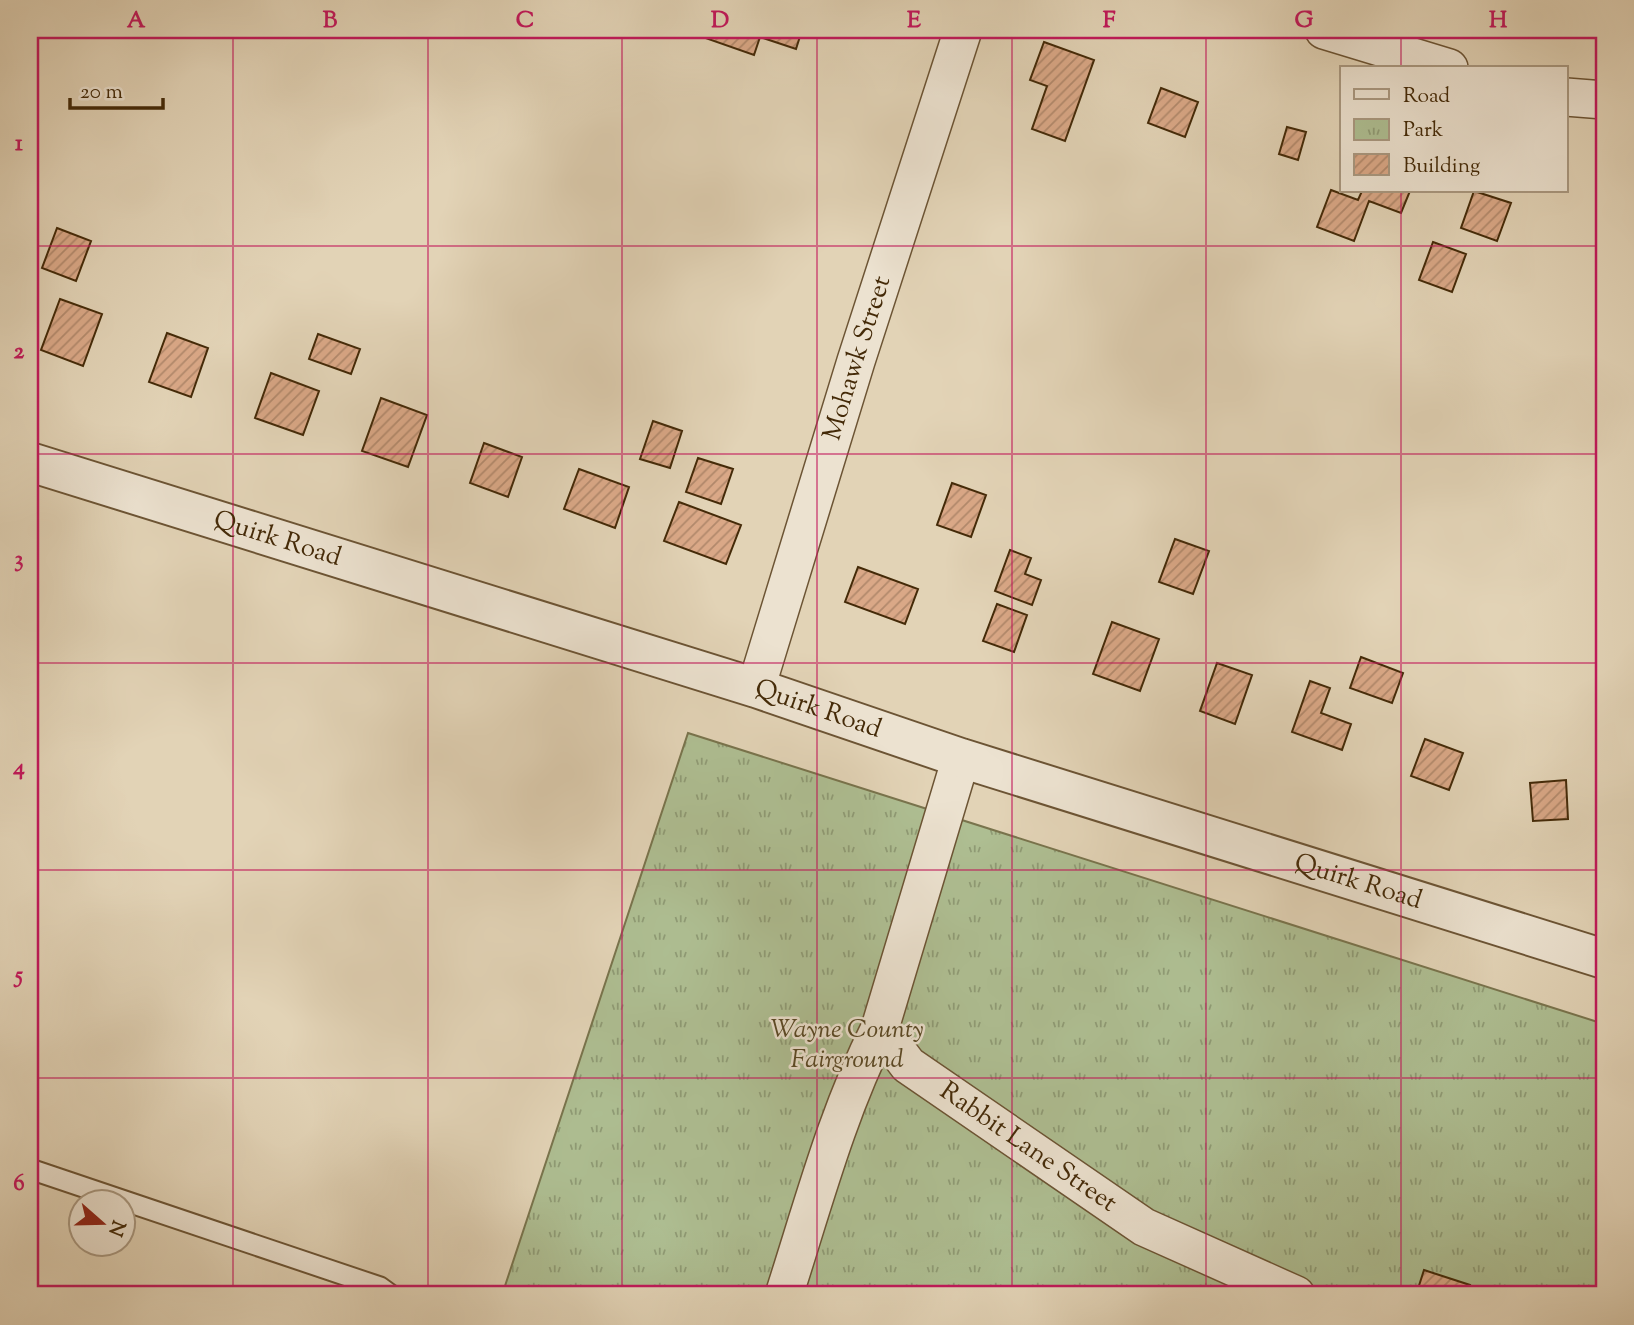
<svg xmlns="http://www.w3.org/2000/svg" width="1634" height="1325" viewBox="0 0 1634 1325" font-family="'Sorts Mill Goudy',serif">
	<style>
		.park { fill: url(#park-tufts); stroke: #79744d; stroke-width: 2 }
		.building { fill: url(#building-hatch); stroke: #442a08; stroke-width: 2 }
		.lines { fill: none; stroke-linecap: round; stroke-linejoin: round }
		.service-casing { stroke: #6c5434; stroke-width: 23 }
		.minor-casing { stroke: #6c5434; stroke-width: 40 }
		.tertiary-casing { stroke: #6c5434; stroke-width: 42 }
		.service { stroke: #ece2d0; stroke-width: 19 }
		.minor { stroke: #ece2d0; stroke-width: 37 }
		.tertiary { stroke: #ece2d0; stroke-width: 38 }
		.grid { fill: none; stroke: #c2185b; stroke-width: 2; stroke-opacity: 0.55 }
		.labels { text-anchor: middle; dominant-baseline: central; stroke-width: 5; stroke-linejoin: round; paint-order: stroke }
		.street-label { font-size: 26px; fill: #442a08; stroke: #ece2d0 }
		.park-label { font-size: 26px; font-style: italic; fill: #594824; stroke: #ece2d0 }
		.neatline { fill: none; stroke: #c2185b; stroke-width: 2.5 }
		.grid-label { font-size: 23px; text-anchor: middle; font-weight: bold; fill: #c2185b }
	</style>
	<defs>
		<pattern id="park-tufts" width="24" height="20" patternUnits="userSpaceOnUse" patternTransform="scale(1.75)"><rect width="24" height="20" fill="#aebe92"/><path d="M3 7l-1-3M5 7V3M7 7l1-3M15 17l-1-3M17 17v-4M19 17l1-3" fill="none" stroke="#8f9b75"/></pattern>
		<pattern id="building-hatch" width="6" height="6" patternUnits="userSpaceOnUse" patternTransform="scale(1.75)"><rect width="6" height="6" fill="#daa887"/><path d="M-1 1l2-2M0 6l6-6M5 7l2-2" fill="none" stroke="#b2896c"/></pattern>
	</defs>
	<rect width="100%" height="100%" fill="#e2d3b6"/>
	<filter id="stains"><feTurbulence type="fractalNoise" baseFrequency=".00286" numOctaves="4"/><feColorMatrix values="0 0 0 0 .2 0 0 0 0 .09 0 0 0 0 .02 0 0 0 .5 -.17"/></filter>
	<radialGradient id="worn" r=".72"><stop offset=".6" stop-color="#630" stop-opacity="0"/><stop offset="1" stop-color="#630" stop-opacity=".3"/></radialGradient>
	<path class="park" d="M688 733 1604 1024V1295H502Z"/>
	<path class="building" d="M692 30H802L796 49 760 37 754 55 691 33Z
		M1044 42 1094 60 1065 141 1032 129 1047 86 1030 80Z
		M1161 88 1198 102 1185 137 1148 123Z
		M1287 127 1306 132 1298 160 1279 154Z
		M1331 190 1358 200 1362 191H1410L1401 213 1369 201 1354 241 1317 227Z
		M1474 191 1511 203 1497 241 1461 228Z
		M57 228 91 241 76 281 42 268Z
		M1433 242 1466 254 1452 292 1419 280Z
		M60 299 102 314 83 366 41 350Z
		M167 333 208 348 191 397 149 382Z
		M318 334 360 349 351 374 309 359Z
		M271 373 319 391 303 435 255 418Z
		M381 398 427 415 408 467 362 451Z
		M653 421 682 431 670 468 640 459Z
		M484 443 522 457 508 497 470 483Z
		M698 458 733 469 721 504 686 492Z
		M579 469 629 487 615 528 564 509Z
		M952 483 986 495 971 537 937 525Z
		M679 502 741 525 726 564 664 541Z
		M1175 539 1209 551 1193 594 1159 582Z
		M1010 550 1031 558 1025 574 1041 580 1032 605 995 591Z
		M858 567 918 589 905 624 845 602Z
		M997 604 1027 615 1014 652 983 641Z
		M1112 622 1159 639 1140 691 1093 674Z
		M1361 657 1403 673 1392 703 1350 688Z
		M1217 663 1252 675 1235 724 1200 711Z
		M1310 681 1330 688 1321 713 1351 724 1342 750 1292 732Z
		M1425 739 1463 753 1449 790 1411 776Z
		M1566 780 1568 819 1533 821 1530 783Z
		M1424 1270 1470 1285 1467 1295H1416Z"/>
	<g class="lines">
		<defs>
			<path id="service" d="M30 1169 380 1287 391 1295"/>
			<g id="minor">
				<path d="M1324 30 1449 68"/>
				<path d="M1566 97 1604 100"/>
				<path id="s1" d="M756 688 856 361 963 30"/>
				<path id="s2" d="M961 758 880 1028 908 1065 1144 1227 1296 1295"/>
				<path d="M784 1295C813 1205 837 1113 880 1028"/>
			</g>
			<g id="tertiary">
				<path id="s3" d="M30 462 756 688 961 758 1604 959"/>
			</g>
		</defs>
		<use href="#service" class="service-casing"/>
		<use href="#minor" class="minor-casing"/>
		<use href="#tertiary" class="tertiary-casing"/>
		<use href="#service" class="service"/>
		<use href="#minor" class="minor"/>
		<use href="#tertiary" class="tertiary"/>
	</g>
	<path class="grid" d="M233 30V1295M428 30V1295M622 30V1295M817 30V1295M1012 30V1295M1206 30V1295M1401 30V68M1401 191V1295M30 246H1604M30 454H1604M30 663H1604M30 870H1604M30 1078H1604"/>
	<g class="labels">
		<g class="street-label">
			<text stroke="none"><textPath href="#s1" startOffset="345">Mohawk Street</textPath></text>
			<text stroke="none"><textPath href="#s3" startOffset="259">Quirk Road</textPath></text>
			<text stroke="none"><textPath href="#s3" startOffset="826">Quirk Road</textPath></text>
			<text stroke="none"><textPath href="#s3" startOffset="1393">Quirk Road</textPath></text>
			<text stroke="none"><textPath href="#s2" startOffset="474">Rabbit Lane Street</textPath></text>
		</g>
		<g class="park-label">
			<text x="847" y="1030">Wayne County<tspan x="847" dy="30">Fairground</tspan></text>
		</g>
	</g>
	<rect width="1634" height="1325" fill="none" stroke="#e2d3b6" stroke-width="77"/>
	<rect x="1340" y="66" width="228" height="126" fill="#ece2d0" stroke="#a99880" stroke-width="2"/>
	<rect x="1354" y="89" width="35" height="10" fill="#ece2d0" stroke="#a99880" stroke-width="2"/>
	<text x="1403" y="102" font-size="21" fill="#442a08">Road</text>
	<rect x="1354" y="119" width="35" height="21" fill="url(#park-tufts)" stroke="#a99880" stroke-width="2"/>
	<text x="1403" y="136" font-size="21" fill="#442a08">Park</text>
	<rect x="1354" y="154" width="35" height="21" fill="url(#building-hatch)" stroke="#a99880" stroke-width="2"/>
	<text x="1403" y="172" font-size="21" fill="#442a08">Building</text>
	<g transform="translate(102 1223) rotate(110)"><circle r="33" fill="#ece2d0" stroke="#a99880" stroke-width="2"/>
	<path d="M0-5L12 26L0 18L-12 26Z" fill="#8f2418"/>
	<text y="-10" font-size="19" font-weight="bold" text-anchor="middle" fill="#442a08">N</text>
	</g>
	<path d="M70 98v10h93v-10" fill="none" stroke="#442a08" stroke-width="3.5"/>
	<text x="80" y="98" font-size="21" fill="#442a08" stroke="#ece2d0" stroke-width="5" paint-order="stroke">20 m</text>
	<rect x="38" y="38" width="1558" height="1248" class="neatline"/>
	<g class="grid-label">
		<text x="136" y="27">A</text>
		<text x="330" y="27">B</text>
		<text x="525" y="27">C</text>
		<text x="720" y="27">D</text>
		<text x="914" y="27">E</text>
		<text x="1109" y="27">F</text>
		<text x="1304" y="27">G</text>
		<text x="1498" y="27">H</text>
		<text x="19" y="150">1</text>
		<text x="19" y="358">2</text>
		<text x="19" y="566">3</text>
		<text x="19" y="774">4</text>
		<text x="19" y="982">5</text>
		<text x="19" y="1190">6</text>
	</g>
	<rect width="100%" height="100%" filter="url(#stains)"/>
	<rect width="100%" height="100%" fill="url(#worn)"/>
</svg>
